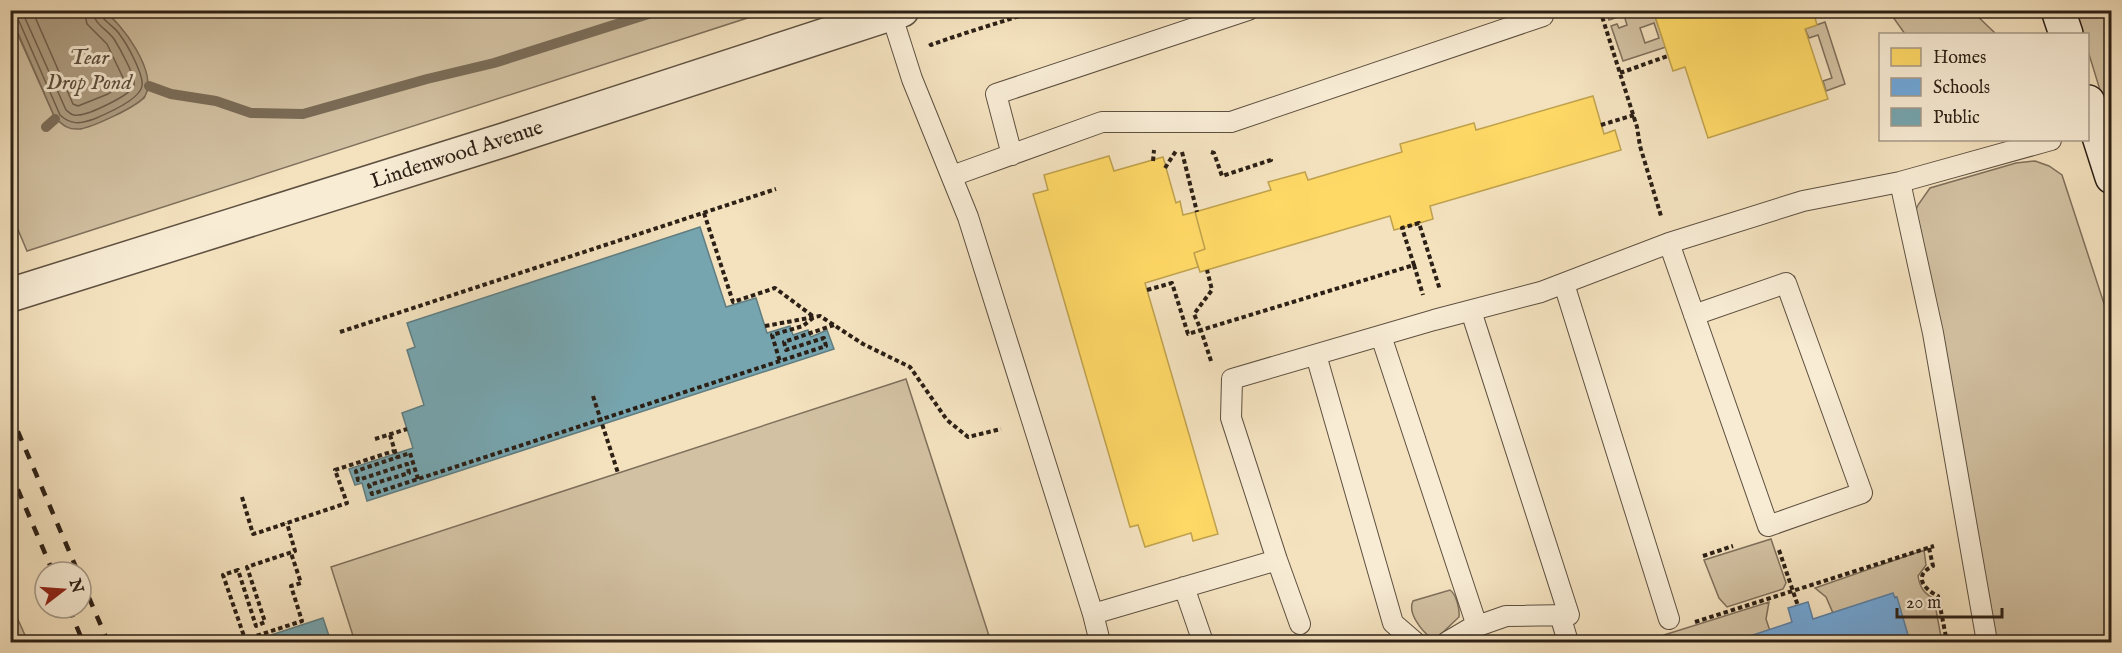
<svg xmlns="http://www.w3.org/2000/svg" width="2122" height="653" viewBox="0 0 2122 653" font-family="'IM FELL English',serif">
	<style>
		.green { fill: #d2c1a2; stroke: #7f705c; stroke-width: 1.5; fill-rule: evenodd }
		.water { fill: #b0a086; stroke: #7b6d59; stroke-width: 1.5 }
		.homes { fill: #ffd966; stroke: #c0a24e; stroke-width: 1.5 }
		.schools { fill: #6fa8dc; stroke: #5b7fa1; stroke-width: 1.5 }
		.public { fill: #76a5af; stroke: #607d81; stroke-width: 1.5 }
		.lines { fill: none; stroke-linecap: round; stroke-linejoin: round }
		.shore { stroke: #6e604e; stroke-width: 1.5 }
		.stream { stroke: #7b6d59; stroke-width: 10 }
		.service-casing { stroke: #5e5040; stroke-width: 22 }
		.tertiary-casing { stroke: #5e5040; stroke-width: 36 }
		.secondary-casing { stroke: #2c2016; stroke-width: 36 }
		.path { stroke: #2c2016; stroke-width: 4; stroke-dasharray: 4.5 3; stroke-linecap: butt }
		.service { stroke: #f8ecd5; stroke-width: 20 }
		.tertiary { stroke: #f8ecd5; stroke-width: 33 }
		.secondary { stroke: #f8ecd5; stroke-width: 33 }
		.rail { stroke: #2c2016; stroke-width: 4.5; stroke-dasharray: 10 10; stroke-linecap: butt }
		.labels { text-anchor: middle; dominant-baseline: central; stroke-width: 6; stroke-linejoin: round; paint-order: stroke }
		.street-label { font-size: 21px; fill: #2c2016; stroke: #f8ecd5 }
		.water-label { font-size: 22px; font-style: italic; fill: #5a4d3d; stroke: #f8ecd5 }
	</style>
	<rect width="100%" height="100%" fill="#f4e2bf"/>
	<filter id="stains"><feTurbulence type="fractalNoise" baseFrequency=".00333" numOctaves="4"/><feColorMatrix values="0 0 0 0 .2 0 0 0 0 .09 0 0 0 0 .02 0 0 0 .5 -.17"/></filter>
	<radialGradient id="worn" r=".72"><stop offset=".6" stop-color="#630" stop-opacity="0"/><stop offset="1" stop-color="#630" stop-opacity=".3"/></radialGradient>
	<path class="green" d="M102 11H769L27 251 11 213 10 17 55 118 81 129 120 113 144 98 149 86 110 15Z
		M1606 11H1653L1666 47 1623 61 1611 26 1617 24 1619 28 1627 25 1623 12 1614 14 1615 18 1609 20ZM1654 23 1659 38 1645 43 1640 28Z
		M1883 11H1972L1996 34H1905L1893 17Z
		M2075 11H2111V126L2088 51V34H2082Z
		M1825 22 1845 84 1826 91 1823 81 1832 78 1818 35 1809 38 1805 29Z
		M2035 161 2049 166 2062 175 2111 325V642H1983L1912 219 1918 205 1930 188 2016 163Z
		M906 379 991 642H355L331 567Z
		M1771 539 1786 583 1783 589 1727 607 1719 598 1704 560Z
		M1924 550 1926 565 1918 576C1920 588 1924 593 1934 599L1942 642H1910L1896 597 1833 613 1826 597 1815 588Z
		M1450 590C1456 594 1460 609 1459 617L1438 637 1431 638C1422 631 1407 613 1413 601Z
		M1769 602 1766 619 1770 631 1732 642H1667L1664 635Z
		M10 604H11L28 642H11Z"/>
	<path class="water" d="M102 10C122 22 158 73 145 96 139 106 91 128 79 129 68 130 63 125 55 118L11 17V11Z"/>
	<path class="homes" d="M1653 10H1813L1817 25 1805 29 1828 99 1708 138 1685 67 1673 71Z
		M1593 96 1604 134 1615 130 1621 150 1430 206 1433 219 1413 225 1394 230 1390 216 1200 272 1194 253 1205 249 1195 212 1271 190 1268 182 1305 172 1308 180 1402 152 1400 144 1474 123 1476 130Z
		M1109 156 1114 171 1163 157 1176 203 1180 201 1183 215 1195 212 1205 249 1194 253 1198 267 1145 283 1218 534 1193 541 1191 533 1145 547 1138 525 1130 527 1033 194 1048 190 1044 175Z"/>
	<path class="schools" d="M1893 593 1895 598 1897 597 1910 642H1732L1792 622 1788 608 1808 602 1813 619Z"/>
	<path class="public" d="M700 227 726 307 756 298 767 333 790 326 793 335 808 330 811 337 827 330 834 349 367 501 362 483 355 485 349 469 413 448 402 413 424 405 407 350 415 347 407 323Z
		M323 618 331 642H264L262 638Z"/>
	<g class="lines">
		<path class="shore" d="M18 10 25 18 66 110C70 113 72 116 78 115 88 115 132 95 134 85 136 77 119 47 114 39 107 29 93 24 93 10
			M32 10 73 104 78 106 108 94 125 82 107 44 87 24 84 10
			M10 17H15L19 21 60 115C71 125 80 124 94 119 106 114 140 99 142 86 144 75 127 44 120 35 115 26 101 21 100 10"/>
		<path class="stream" d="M149 86 171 94 216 101 251 113 303 114 427 79 494 63 661 10
			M46 127 55 119"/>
		<defs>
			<path id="service" d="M890 10 912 79 968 217 1093 614 1277 560 1231 418 1232 379 1434 320 1541 292 1669 243 1803 201 1900 182 2051 140
				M1012 155 996 94 1248 10
				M952 176 1102 122H1231L1543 16 1541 10
				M1900 182 1933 333 1987 642
				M1669 243 1768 526 1862 493 1786 283 1694 315
				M1564 284 1669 619
				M1381 336 1477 626
				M1316 355 1393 623 1415 642
				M1277 560 1300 624
				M1184 587 1203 642
				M1093 614 1100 642
				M1560 615 1568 642
				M1447 642 1469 629 1506 616 1569 615 1471 311"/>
			<path id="tertiary" d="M10 295 504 140 902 10"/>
			<path id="secondary" d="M2058 10 2066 34
				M2088 102 2112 177"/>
		</defs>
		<use href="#service" class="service-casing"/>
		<use href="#tertiary" class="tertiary-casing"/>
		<use href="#secondary" class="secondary-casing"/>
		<path class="path" d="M1600 10 1637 127 1640 146 1661 216
			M930 43 931 45C966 32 1002 22 1038 10
			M1620 73 1668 56
			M1601 125 1634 115
			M1182 152 1197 212
			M1211 152 1214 153 1222 176 1271 160 1270 157
			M1153 161 1154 150
			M1165 168 1176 151
			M704 213 733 302 775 288 814 317 803 326 772 335 780 362
			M1414 265 1423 295
			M1147 290 1172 283 1188 334 1201 330 1194 314 1212 290 1207 270
			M765 326 820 316 863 344 910 367 947 420 968 437 1001 429
			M340 332 776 189
			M1211 361 1201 330 1414 265 1402 228 1419 223 1440 290
			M593 396 618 473
			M390 435 397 458
			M375 439 407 429
			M418 479 410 453 356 471 358 480 407 464 409 473 369 485 372 494 826 346 824 338 786 350 784 342 834 325
			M242 497 253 534 257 533 347 503 335 470 394 451
			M1929 548 1933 566C1913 575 1923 589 1938 596L1947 642
			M1779 550 1798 606
			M1703 556 1733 546
			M1695 622 1934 546
			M246 642 223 575 238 570 256 626 265 622 247 567 295 551 287 523
			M259 642 256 636 302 621 291 586 301 583 291 553
			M1629 642 1648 637"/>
		<use href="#service" class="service"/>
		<use href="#tertiary" class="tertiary"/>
		<use href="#secondary" class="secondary"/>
		<path class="rail" d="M10 413 78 572
			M10 471 53 572
			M81 579 108 642
			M69 608 83 642"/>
	</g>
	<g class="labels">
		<g class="street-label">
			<text transform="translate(457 155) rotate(-18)">Lindenwood Avenue</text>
		</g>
		<g class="water-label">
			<text x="89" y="58">Tear<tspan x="89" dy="25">Drop Pond</tspan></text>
		</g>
	</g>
	<rect width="2122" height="653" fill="none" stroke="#f4e2bf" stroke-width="36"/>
	<rect x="12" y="12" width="2098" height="629" fill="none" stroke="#2c2016" stroke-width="3"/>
	<rect x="18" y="18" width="2086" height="617" fill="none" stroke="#2c2016" stroke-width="1.5"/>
	<rect x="1879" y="33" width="210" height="108" fill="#f8ecd5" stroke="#a69a89" stroke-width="1.5"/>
	<rect x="1891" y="48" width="30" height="18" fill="#ffd966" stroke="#a69a89" stroke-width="1.5"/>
	<text x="1933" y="63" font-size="18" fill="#2c2016">Homes</text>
	<rect x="1891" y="78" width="30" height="18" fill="#6fa8dc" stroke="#a69a89" stroke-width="1.5"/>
	<text x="1933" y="93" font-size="18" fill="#2c2016">Schools</text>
	<rect x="1891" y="108" width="30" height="18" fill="#76a5af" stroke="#a69a89" stroke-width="1.5"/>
	<text x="1933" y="123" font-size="18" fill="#2c2016">Public</text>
	<g transform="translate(63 590) rotate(73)"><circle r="28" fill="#f8ecd5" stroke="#a69a89" stroke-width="1.5"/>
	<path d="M0-4.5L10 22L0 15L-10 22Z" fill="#8f2418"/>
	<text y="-9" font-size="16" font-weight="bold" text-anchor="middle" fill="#2c2016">N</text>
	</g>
	<path d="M1897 608v9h105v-9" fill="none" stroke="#2c2016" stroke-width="3"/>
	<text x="1906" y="608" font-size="18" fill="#2c2016" stroke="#f8ecd5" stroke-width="4.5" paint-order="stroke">20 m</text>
	<rect width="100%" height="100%" filter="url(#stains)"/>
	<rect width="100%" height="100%" fill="url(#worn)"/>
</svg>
